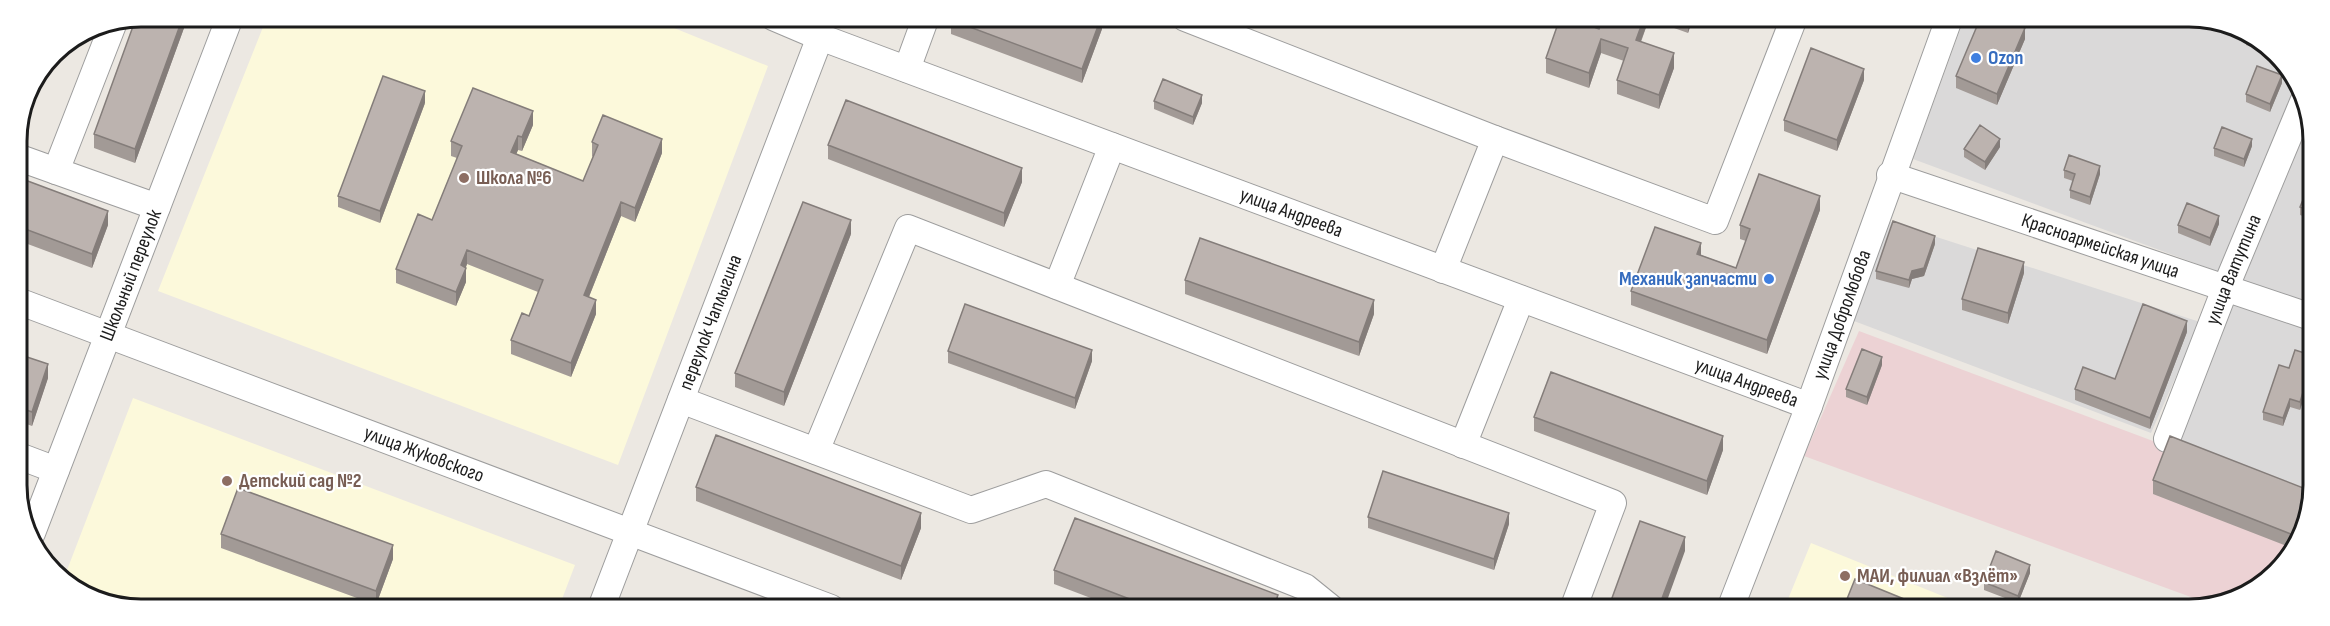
<svg xmlns="http://www.w3.org/2000/svg" width="2330" height="626" viewBox="0 0 2330 626" font-family="'Sofia Sans Condensed',sans-serif">
	<style>
		.residential { fill: #dad9d9 }
		.commercial { fill: #ecd2d4 }
		.education { fill: #fcf9db }
		.lines { fill: none; stroke-linecap: round; stroke-linejoin: round }
		.minor-casing { stroke: #9d9d9d; stroke-width: 28 }
		.minor { stroke: #fff; stroke-width: 26 }
		.wall { fill: #a29a96 }
		.shaded-wall { fill: #847d7a }
		.building { fill: #bcb3af; stroke: #847d7a; stroke-width: 1.5 }
		.shop-dot { fill: #3f7fe0; stroke: #fff; stroke-width: 2 }
		.education-dot { fill: #8d6e63; stroke: #fff; stroke-width: 2 }
		.labels { text-anchor: middle; dominant-baseline: central; stroke-width: 4.5; stroke-linejoin: round; paint-order: stroke }
		.shop-label { font-size: 20px; font-weight: bold; fill: #366cbe; stroke: #fff; text-anchor: start }
		.education-label { font-size: 20px; font-weight: bold; fill: #785e54; stroke: #fff; text-anchor: start }
		.street-label { font-size: 20px; fill: #1c1c1c; stroke: #fff }
		.rim { fill: none; stroke: #1c1c1c; stroke-width: 3 }
	</style>
	<rect width="100%" height="100%" fill="#ece8e2"/>
	<path class="residential" d="M1964 19H2213L2277 53 2295 87 2219 272 1913 159Z
		M2311 117V490L2177 442Z
		M1887 221 2200 322 2151 433 1854 321Z"/>
	<path class="commercial" d="M1859 331 2311 500V509L2271 579 2210 604 1804 456Z"/>
	<path class="education" d="M267 17H647L768 66 618 465 158 291Z
		M133 398 575 565 559 607H126L95 595 64 578Z
		M1811 543 1975 609H1784Z"/>
	<g class="lines">
		<defs>
			<g id="minor">
				<path id="s1" d="M773 17 820 37 1809 406"/>
				<path d="M1185 18 1495 139 1715 221 1794 18"/>
				<path d="M907 69 926 17"/>
				<path d="M17 157 56 171 114 22"/>
				<path d="M56 171 157 207"/>
				<path id="s2" d="M1890 175 2311 317"/>
				<path d="M1443 270 1495 139"/>
				<path d="M1057 286 1112 146"/>
				<path id="s3" d="M18 301 831 608"/>
				<path d="M681 400 971 510 1046 484 1305 587 1331 608"/>
				<path id="s4" d="M2167 439 2225 289 2303 102"/>
				<path d="M1463 445 1521 299"/>
				<path d="M816 451 908 228 1613 503 1573 609"/>
				<path d="M19 456 56 470"/>
				<path id="s5" d="M32 533 230 17"/>
				<path id="s6" d="M601 608 820 37"/>
				<path id="s7" d="M1730 609 1809 406 1949 19"/>
			</g>
		</defs>
		<use href="#minor" class="minor-casing"/>
		<use href="#minor" class="minor"/>
	</g>
	<path class="wall" d="M141 16 188 17 135 163 94 148V134Z
		M1102 18V29L1082 83 951 34V20Z
		M1603 18H1693L1688 33 1649 19 1641 42 1674 68 1659 109 1617 94V80L1624 61 1601 53 1589 88 1546 73V58L1599 29Z
		M1880 19H1893L1891 23Z
		M2019 19V26L2025 39 1997 105 1956 88V76Z
		M2246 37 2277 53 2280 58 2246 45Z
		M1864 80 1837 151 1784 131V120Z
		M2282 83 2270 112 2246 102V94Z
		M1154 101 1202 103 1193 125 1154 109Z
		M425 103 380 223 338 207V196Z
		M533 125 522 151 518 150 516 154 583 181 593 157 592 156V142L662 153 635 222 621 216 589 297 596 314 571 377 511 354V340L529 316 538 292 467 264 466 267V282L456 306 396 283V269L432 220 457 158 451 156V141Z
		M828 145 1022 182 1004 227 828 159Z
		M2252 146 2244 167 2214 156V148Z
		M2000 147 1985 170 1964 157V149Z
		M2064 170 2100 174 2090 205 2070 198V190L2073 181 2064 178Z
		M17 177 108 225 92 268 17 240Z
		M2311 180V219L2300 215V207Z
		M1820 210 1767 354 1631 305V291L1701 255 1736 268 1746 241 1740 239V225Z
		M2219 224 2210 246 2178 233V225Z
		M851 234 784 406 735 387V373Z
		M1935 244 1924 276 1912 279 1909 288 1876 279V271Z
		M2024 273 2008 324 1962 310V299Z
		M1185 280 1374 314 1359 356 1185 294Z
		M2187 332 2150 429 2075 400V389L2115 379Z
		M948 351 1092 361 1075 409 948 363Z
		M18 354 48 378 32 426 18 421Z
		M2311 355V374L2300 410 2290 407 2283 426 2263 420V412L2289 368Z
		M1882 365 1867 405 1846 397V389Z
		M1534 417 1723 450 1707 495 1534 431Z
		M2153 480 2311 509 2289 547 2153 494Z
		M696 487 921 528 901 580 696 501Z
		M1368 517 1509 524 1494 570 1368 528Z
		M221 534 393 559 376 605 221 548Z
		M1054 570 1278 608H1117L1054 584Z
		M2030 573 2018 603 1984 590V582Z"/>
	<path class="shaded-wall" d="M183 17H188L135 163V149Z
		M1101 18H1102V29L1082 83V69Z
		M1644 18H1649V19L1636 54V40Z
		M1693 18 1688 33V19Z
		M2017 19H2019V25L2015 35V24Z
		M2025 28V39L1997 105V94Z
		M1601 39V53L1589 88V73Z
		M1674 53V68L1659 109V95Z
		M1864 69V80L1837 151V140Z
		M2282 75V83L2270 112V104Z
		M425 91V103L380 223V211Z
		M1202 95V103L1193 125V117Z
		M533 111V125L522 151V137Z
		M518 136V150L511 167V152Z
		M662 139V153L635 222V208Z
		M2000 139V147L1985 170V162Z
		M2252 139V146L2244 167V159Z
		M2100 166V174L2090 205V197Z
		M1022 168V182L1004 227V213Z
		M1820 196V210L1767 354V340Z
		M621 202V216L584 309V295Z
		M108 211V225L92 268V254Z
		M2219 216V224L2210 246V238Z
		M851 220V234L784 406V392Z
		M1935 236V244L1924 276 1912 279 1909 288V280L1912 271Z
		M1701 243V257L1697 254Z
		M467 250V264L461 280V265Z
		M2024 262V273L2008 324V313Z
		M466 268V282L456 306V292Z
		M596 300V314L571 377V363Z
		M1374 300V314L1359 356V342Z
		M2187 321V332L2150 429V418Z
		M1092 350V361L1075 409V398Z
		M1882 357V365L1867 405V397Z
		M48 364V378L32 426V412Z
		M2311 366V374L2300 410V402Z
		M2290 399V407L2283 426V418Z
		M1723 436V450L1707 495V481Z
		M921 513V528L901 580V566Z
		M1509 513V524L1494 570V559Z
		M1685 537V551L1664 609H1658Z
		M393 545V559L376 605V591Z
		M2030 565V573L2018 603V596Z
		M1278 595V608H1273Z
		M1904 599V609H1900Z"/>
	<path class="building" d="M141 16 183 17 135 149 94 134 136 18Z
		M952 17 1101 18 1082 69 951 20Z
		M1560 18H1570L1599 29 1603 18H1644L1636 40 1674 53 1659 95 1617 80 1628 48 1601 39 1589 73 1546 58Z
		M1980 19H2017L2015 24 2025 28 1997 94 1956 76Z
		M1811 48 1864 69 1837 140 1784 120Z
		M2257 66 2282 75 2270 104 2246 94Z
		M383 76 425 91 380 211 338 196Z
		M1163 79 1202 95 1193 117 1154 101Z
		M473 88 533 111 522 137 518 136 511 152 583 181 598 145 592 142 603 115 662 139 635 208 621 202 584 295 596 300 571 363 511 340 522 313 529 316 543 280 467 250 461 265 466 268 456 292 396 269 418 214 432 220 462 146 451 141Z
		M846 100 1022 168 1004 213 828 145Z
		M1980 125 2000 139 1985 162 1964 149Z
		M2222 127 2252 139 2244 159 2214 148Z
		M2069 155 2100 166 2090 197 2070 190 2075 174 2064 170Z
		M1759 174 1820 196 1767 340 1631 291 1655 227 1701 243 1697 254 1736 268 1750 229 1740 225Z
		M17 177 108 211 92 254 17 226Z
		M2311 180V211L2300 207Z
		M803 202 851 220 784 392 735 373Z
		M2187 203 2219 216 2210 238 2178 225Z
		M1893 221 1935 236 1924 268 1912 271 1909 280 1876 271Z
		M1200 238 1374 300 1359 342 1185 280Z
		M1978 248 2024 262 2008 313 1962 299Z
		M965 304 1092 350 1075 398 948 351Z
		M2143 304 2187 321 2150 418 2075 389 2083 367 2115 379Z
		M1862 349 1882 357 1867 397 1846 389Z
		M2295 350 2311 355V366L2300 402 2290 399 2283 418 2263 412 2279 365 2289 368Z
		M18 354 48 364 32 412 18 407Z
		M1551 372 1723 436 1707 481 1534 417Z
		M716 435 921 513 901 566 696 487Z
		M2170 436 2311 491V509L2296 536 2153 480Z
		M1383 471 1509 513 1494 559 1368 517Z
		M238 488 393 545 376 591 221 534Z
		M1075 518 1278 595 1273 608H1153L1054 570Z
		M1640 521 1685 537 1658 609H1608Z
		M1996 551 2030 565 2018 596 1984 582Z
		M1855 579 1904 599 1900 609H1843Z"/>
	<g class="shop-dot">
		<circle cx="1976" cy="58" r="6"/>
		<circle cx="1769" cy="279" r="6"/>
	</g>
	<g class="education-dot">
		<circle cx="464" cy="178" r="6"/>
		<circle cx="227" cy="481" r="6"/>
		<circle cx="1845" cy="576" r="6"/>
	</g>
	<g class="labels">
		<g class="shop-label">
			<text x="1988" y="58">Ozon</text>
			<text x="1757" y="279" text-anchor="end">Механик запчасти</text>
		</g>
		<g class="education-label">
			<text x="476" y="178">Школа №6</text>
			<text x="239" y="481">Детский сад №2</text>
			<text x="1857" y="576">МАИ, филиал «Взлёт»</text>
		</g>
		<g class="street-label">
			<text stroke="none"><textPath href="#s1" startOffset="554">улица Андреева</textPath></text>
			<text stroke="none"><textPath href="#s2" startOffset="222">Красноармейская улица</textPath></text>
			<text stroke="none"><textPath href="#s4" startOffset="182">улица Ватутина</textPath></text>
			<text stroke="none"><textPath href="#s5" startOffset="276">Школьный переулок</textPath></text>
			<text stroke="none"><textPath href="#s7" startOffset="315">улица Добролюбова</textPath></text>
			<text stroke="none"><textPath href="#s6" startOffset="306">переулок Чаплыгина</textPath></text>
			<text stroke="none"><textPath href="#s1" startOffset="1040">улица Андреева</textPath></text>
			<text stroke="none"><textPath href="#s3" startOffset="434">улица Жуковского</textPath></text>
		</g>
	</g>
	<path d="M0 0H2330V626H0ZM141 27H2189A114 114 0 0 1 2303 141V485A114 114 0 0 1 2189 599H141A114 114 0 0 1 27 485V141A114 114 0 0 1 141 27Z" fill="#fff" fill-rule="evenodd"/>
	<path class="rim" d="M141 27H2189A114 114 0 0 1 2303 141V485A114 114 0 0 1 2189 599H141A114 114 0 0 1 27 485V141A114 114 0 0 1 141 27Z"/>
</svg>
